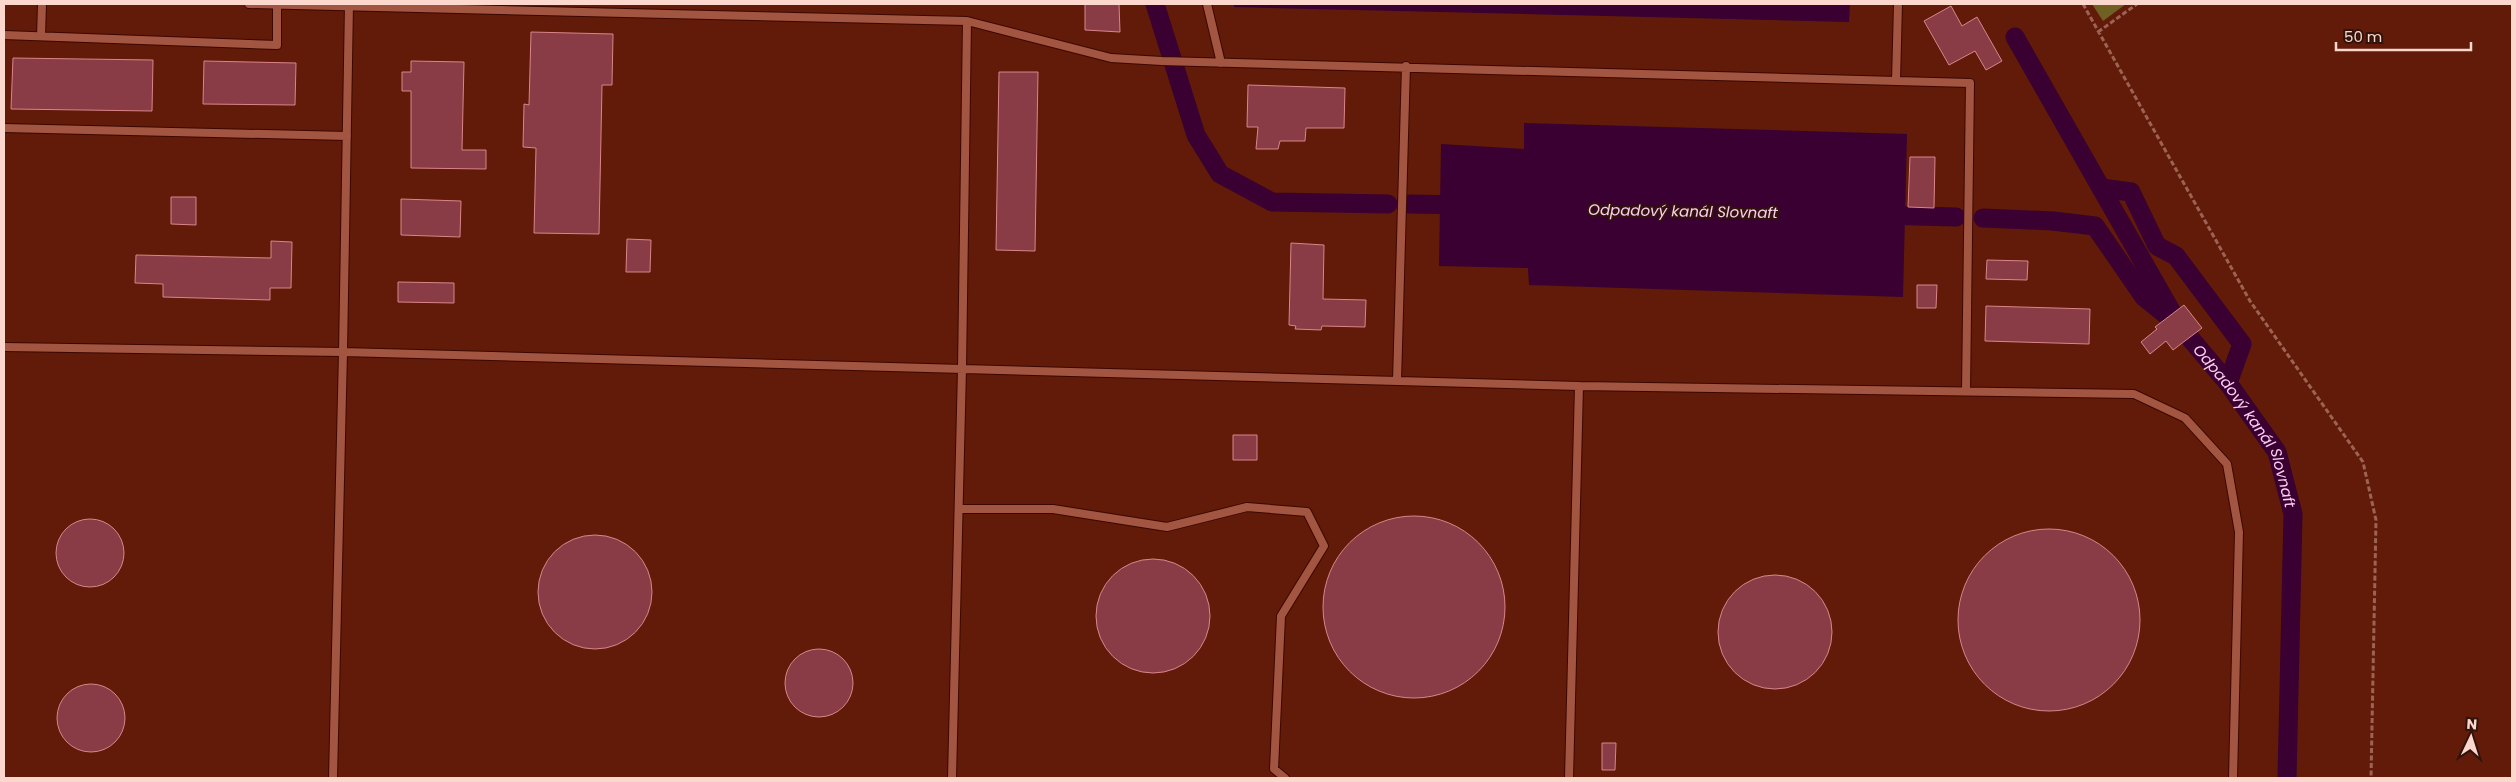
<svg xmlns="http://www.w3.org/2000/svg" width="2516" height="782" viewBox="0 0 2516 782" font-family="Poppins,sans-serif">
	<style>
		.forest { fill: #706023 }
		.water { fill: #390031 }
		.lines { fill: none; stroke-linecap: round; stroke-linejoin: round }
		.canal { stroke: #390031; stroke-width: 19 }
		.building { fill: #893c45; stroke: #da858b }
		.service-casing { stroke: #3c0700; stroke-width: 10 }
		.path { stroke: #9c6354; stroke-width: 3; stroke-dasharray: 5 2.5; stroke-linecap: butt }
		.service { stroke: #a25642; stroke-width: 8 }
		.labels { text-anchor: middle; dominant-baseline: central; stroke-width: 4; stroke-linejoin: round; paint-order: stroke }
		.water-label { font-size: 15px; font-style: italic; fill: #fbcef0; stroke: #32130b }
	</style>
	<rect width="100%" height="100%" fill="#611b08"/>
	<path class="forest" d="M2092 4H2126L2103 21Z"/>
	<path class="water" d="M1234 4H1850L1849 22 1234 7Z
		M1524 123 1907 134 1903 297 1529 285 1528 268 1439 266 1441 144 1524 149Z"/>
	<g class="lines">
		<g class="canal">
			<path d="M1155 4 1196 135 1220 174 1272 202 1388 204"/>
			<path d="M2015 37 2174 316"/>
			<path d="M2101 188 2131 192 2157 246 2176 256 2242 344 2228 383"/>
			<path d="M1410 204 1466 205"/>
			<path d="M1881 215 1956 217"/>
			<path id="s1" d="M1983 218 2053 221 2095 226 2144 297 2179 325 2228 383 2277 452 2293 514 2287 778"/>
		</g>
	</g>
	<path class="building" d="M1085 4H1119L1120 32 1085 30Z
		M1951 6 1962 26 1977 17 2002 61 1986 70 1975 51 1949 65 1924 21Z
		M531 32 613 34 612 85H602L599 234 534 233 536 148 523 147 524 104 529 105Z
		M13 58 153 60 152 111 11 109Z
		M204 61 296 63 295 105 203 104Z
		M411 61 464 62 462 150H486V169L411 168V91H402V72H411Z
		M999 72H1038L1035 251 996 250Z
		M1248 85 1345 88 1344 128H1306L1305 141H1280L1278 149H1256L1258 127H1247Z
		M1910 157H1935L1934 208 1908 207Z
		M171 197H196V225L171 224Z
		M401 199 461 201 460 237 401 235Z
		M627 239 651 240 650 272H626Z
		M271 241 292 242 291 288H270V300L163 297V284L135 283 136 255 271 258Z
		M1291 243 1324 245 1323 299 1366 300 1365 327 1322 326 1321 330 1295 329 1296 326 1289 325Z
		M1987 260 2028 261 2027 280 1986 279Z
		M398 282 454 283V303L398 302Z
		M1917 285H1937L1936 308H1917Z
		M2184 305 2202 328 2173 350 2166 341 2150 354 2141 342 2157 329 2155 327Z
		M1986 306 2090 309 2089 344 1985 341Z
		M1233 435H1257V460H1233Z
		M1323 607a91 91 0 1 1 182 0a91 91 0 1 1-182 0Z
		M56 553a34 34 0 1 1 68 0a34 34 0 1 1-68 0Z
		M1958 620a91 91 0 1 1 182 0a91 91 0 1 1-182 0Z
		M538 592a57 57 0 1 1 114 0a57 57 0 1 1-114 0Z
		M1096 616a57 57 0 1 1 114 0a57 57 0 1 1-114 0Z
		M1718 632a57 57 0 1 1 114 0a57 57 0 1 1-114 0Z
		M785 683a34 34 0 1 1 68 0a34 34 0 1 1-68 0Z
		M57 718a34 34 0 1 1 68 0a34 34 0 1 1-68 0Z
		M1602 743H1616L1615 770H1602Z"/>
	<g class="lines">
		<defs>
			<path id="service" d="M249 4 967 21 1111 58 1162 61 1970 83 1966 391
				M1207 4 1221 63
				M4 35 277 45V4
				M41 36 42 4
				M1896 81 1898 4
				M4 128 347 136
				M4 347 343 352 349 4
				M1397 381 1406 66
				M959 509H1053L1167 527 1247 507 1307 512 1324 546 1281 616 1274 769 1285 778
				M333 778 343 352 1579 386
				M952 778 962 369 967 21
				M1569 778 1579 386 2134 394 2185 418 2227 464 2239 532 2233 778"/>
		</defs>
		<use href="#service" class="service-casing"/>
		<path class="path" d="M2083 4 2250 301 2363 462 2376 520 2371 778
			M2098 32 2137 4"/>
		<use href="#service" class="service"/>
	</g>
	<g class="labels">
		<g class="water-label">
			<text transform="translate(1683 211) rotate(1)">Odpadový kanál Slovnaft</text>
			<text stroke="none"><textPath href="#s1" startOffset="366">Odpadový kanál Slovnaft</textPath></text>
		</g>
	</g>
	<rect width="2516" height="782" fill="none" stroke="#fbd7ce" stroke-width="10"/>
	<g transform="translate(2471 737) rotate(4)" stroke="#32130b" stroke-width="4" paint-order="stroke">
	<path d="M0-4L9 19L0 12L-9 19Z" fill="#fbd7ce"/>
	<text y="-8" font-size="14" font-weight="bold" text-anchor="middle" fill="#fbd7ce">N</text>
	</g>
	<path d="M2336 42v8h135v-8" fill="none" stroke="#fbd7ce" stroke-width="2.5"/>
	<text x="2344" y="42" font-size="15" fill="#fbd7ce" stroke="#32130b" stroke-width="4" paint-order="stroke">50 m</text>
</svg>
